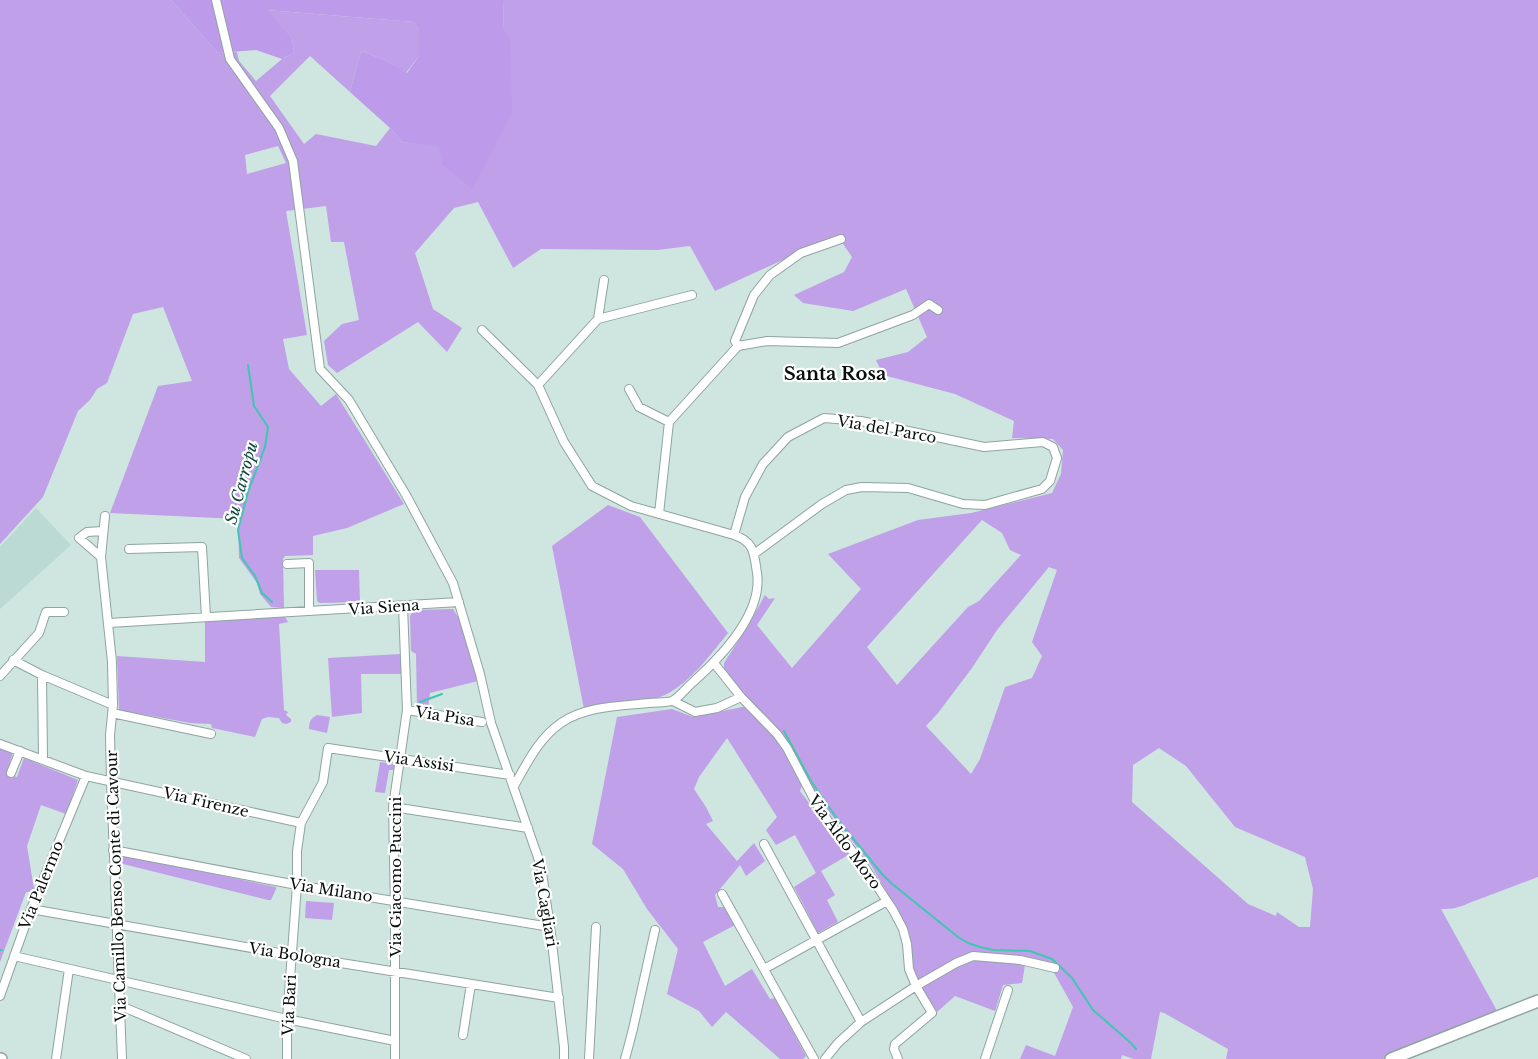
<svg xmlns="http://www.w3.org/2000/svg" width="1538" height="1059" viewBox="0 0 1538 1059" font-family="'Libre Baskerville',serif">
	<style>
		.built { fill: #bbdad3 }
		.green { fill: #bfa0e9; fill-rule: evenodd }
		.forest { fill: #bd9aea }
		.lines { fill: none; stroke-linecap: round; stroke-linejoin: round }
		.stream { stroke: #41c6b1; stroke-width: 2 }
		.street-casing { stroke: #8fa49f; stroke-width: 10 }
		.secondary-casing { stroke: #8fa49f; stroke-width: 14 }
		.street { stroke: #fff; stroke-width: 8 }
		.secondary { stroke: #fff; stroke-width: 11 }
		.labels { text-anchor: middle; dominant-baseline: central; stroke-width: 4.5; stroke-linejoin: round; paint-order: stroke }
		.street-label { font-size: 15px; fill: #070f0d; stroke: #fff }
		.water-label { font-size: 16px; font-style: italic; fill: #0f4940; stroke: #fff }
		.quarter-label { font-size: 18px; font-weight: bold; fill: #070f0d; stroke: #fff }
	</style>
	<rect width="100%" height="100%" fill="#cfe5df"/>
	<path class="built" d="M36 508 71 545 0 609V547Z"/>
	<path class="green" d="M0 0H171L218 53 237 52 239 61 256 81 282 59 294 52 292 38 266 10 414 22 419 29V56L406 73 385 60 361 51 350 92 310 56 270 96 304 144 316 134 376 146 390 128 402 142 439 146 503 29 504 0H1538V877L1469 903C1459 908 1452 909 1441 909L1496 1009V1013L1391 1054 1383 1059H1226L1228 1049 1164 1013 1160 1012 1151 1059H1134L1122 1055 1121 1059H1020L1026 1045 1055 1056 1073 1007 1052 969 1026 959 1022 983 1003 985 995 1011 955 996 937 1012 912 972 909 932 871 865 819 799 780 731 728 677 724 671V663L748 626 765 595 769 599 775 598 757 625 792 668 861 589 828 554 918 520 971 513 1052 493 1061 474 1063 450 1053 439 1012 438 1014 421 955 394 883 375 876 360 908 352 927 337 906 289 853 311 803 303 794 295 844 272 852 257 837 235 715 291 690 246 657 250 541 249 513 268 478 202 454 208 415 253 433 309 462 328 447 352 418 322 337 373 328 365 324 341 342 324 359 320 344 242H331L326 206 286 211 307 335 283 339 289 369 321 406 336 394 404 504 347 528 313 536V555L285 556 283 559 284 608 271 607 260 594 257 583 239 558 238 519 110 513 158 386 192 381 163 307 133 314 107 383 97 389 90 400 78 411 43 497 0 544ZM278 146 286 163 247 174 245 155ZM982 520 1002 533 1010 550 1021 555 979 601 968 607 897 685 867 647ZM1049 567 1057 570 1032 642 1042 656 1032 678 1005 687 980 759 971 774 926 726 938 713 972 668 997 630ZM1159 748 1186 766 1235 827 1305 857 1313 889 1310 927H1299L1277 912 1276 916 1248 904 1132 802 1133 765Z
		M608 505 640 517 728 633C710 655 691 682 665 695 645 704 607 706 584 709L552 546Z
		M315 570H359L360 602 320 603 317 601Z
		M453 609 458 617H460L474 663 478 681 430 693 428 708 417 706 416 654 411 651 410 616 414 610Z
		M285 617 288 622 279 624 284 710 288 712 286 715 291 719V722L286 724 282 723 279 718 268 717 262 719 255 737 212 728 211 724 190 723 119 710 117 656 205 662V621Z
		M401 654 402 674H361L362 713 332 717 328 658Z
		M747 706 776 737 802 786 800 791 812 807 811 809 844 851 850 854 821 871 835 895 827 900 838 922 818 933 794 887 816 873 795 835 776 845 766 830 777 817 727 738 699 777 694 789 706 807 713 821 706 824 737 861 754 843 765 861 746 876 740 865 715 895 718 907H724L735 925 703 942 725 986 752 969 770 999 775 998 806 1056 803 1059H780L726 1012 712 1027 699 1011 667 994 678 949 647 909 623 869 592 844 617 717 672 709 693 717Z
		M317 715 330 717 327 733 309 729C309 722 311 718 317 715Z
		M0 748 13 753 6 774 17 777 24 758 78 780 66 814 41 805 27 846 34 889 30 892H26L0 962Z
		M380 762 395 764 394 770H389L385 793 375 792Z
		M119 854 276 887V889L271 900H268L119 863Z
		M306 901 334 903 332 920 305 918Z"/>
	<path class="forest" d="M171 0H504L503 29 510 38 512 113 472 189 442 164 439 147 402 142 390 128 350 92 361 51 385 60 407 73 419 56V29L414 22 267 10 292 38 294 52 282 59 256 50 218 53Z"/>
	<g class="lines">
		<path class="stream" d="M248 365 254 406 268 427 265 447 248 492 238 530 242 558 255 576 262 593 272 602
			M420 702 442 694
			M784 731 811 781 838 820 882 874 891 883 958 937 968 943 980 947 993 950 1030 951 1052 959 1072 978 1093 1010 1131 1043 1136 1049
			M0 950H2"/>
		<defs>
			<path id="street" d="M216 0 230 59 279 128 293 161 320 369 349 400 406 495 453 583 480 674 491 723 541 866 551 934 564 1047V1059
				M598 319 604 280
				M482 330 538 385 564 442 592 486 631 506 734 535C755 542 754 554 757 573 763 614 720 658 692 683 686 688 679 698 672 701 665 703 656 702 649 703 621 706 585 706 561 723 539 738 527 763 514 786
				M738 346 735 341 754 295 770 275 801 253 841 239
				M538 385 598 319 692 295
				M629 389 639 407 669 422
				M659 514 669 422 738 346 767 341 838 343 913 315 929 304 938 310
				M103 531 87 532 79 538 101 557 105 516
				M734 535 745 497 763 464 788 437 824 418 861 421 984 447 1043 442 1053 447 1057 458 1050 481 1042 489 985 505 963 504 908 488 862 487 846 490 822 504 754 554
				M129 549 202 547 206 617
				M101 557 112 662 113 705 110 735 111 781 122 1059
				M287 564 309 563V611
				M109 623 459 602
				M13 660 42 675 113 705
				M714 663 741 697 777 734 787 748 816 803 828 821 861 862 893 910 903 929 907 944 909 969 916 986 932 1013 895 1044 894 1049 898 1059
				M42 675 43 760
				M0 676 39 633 46 612H64
				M673 701 695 712 717 708 741 697
				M407 710 482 722
				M112 713 211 734
				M0 744 86 776 301 823
				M11 773 20 751
				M393 807 528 828
				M764 844 861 1022
				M113 850 297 885 550 927
				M722 894 814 1059
				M31 909 291 955 559 998
				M14 956 287 1019 395 1041
				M764 969 887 901
				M0 996 31 909 86 776
				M121 1006 246 1059
				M463 1035 471 984
				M56 1059 69 969
				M287 1059V1019L297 885V851L301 823 323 782 328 748 510 775
				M395 1059V909L393 807 407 710 403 606
				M589 1059 596 927
				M625 1059 633 1029 655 930
				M825 1059 838 1043 861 1022 916 986 956 963 973 956 1020 960 1055 968
				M985 1059 1008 990"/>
			<path id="secondary" d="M0 1059H1
				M1391 1059 1538 1001"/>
		</defs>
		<use href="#street" class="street-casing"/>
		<use href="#secondary" class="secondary-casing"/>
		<use href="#street" class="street"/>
		<use href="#secondary" class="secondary"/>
	</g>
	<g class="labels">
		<g class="street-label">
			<text transform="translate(887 429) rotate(10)">Via del Parco</text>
			<text transform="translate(384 607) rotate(-4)">Via Siena</text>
			<text transform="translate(445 716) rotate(9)">Via Pisa</text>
			<text transform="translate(419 761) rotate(8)">Via Assisi</text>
			<text transform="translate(206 802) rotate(13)">Via Firenze</text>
			<text transform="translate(845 842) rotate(54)">Via Aldo Moro</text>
			<text transform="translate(395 877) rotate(-90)">Via Giacomo Puccini</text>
			<text transform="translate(41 885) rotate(-68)">Via Palermo</text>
			<text transform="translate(116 886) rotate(-92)">Via Camillo Benso Conte di Cavour</text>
			<text transform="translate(331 890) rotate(9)">Via Milano</text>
			<text transform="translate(545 903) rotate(80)">Via Cagliari</text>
			<text transform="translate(295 955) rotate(9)">Via Bologna</text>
			<text transform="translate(289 1005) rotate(-87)">Via Bari</text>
		</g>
		<g class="water-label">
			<text transform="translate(241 483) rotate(-75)">Su Carropu</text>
		</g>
		<g class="quarter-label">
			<text x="835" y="374">Santa Rosa</text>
		</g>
	</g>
</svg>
